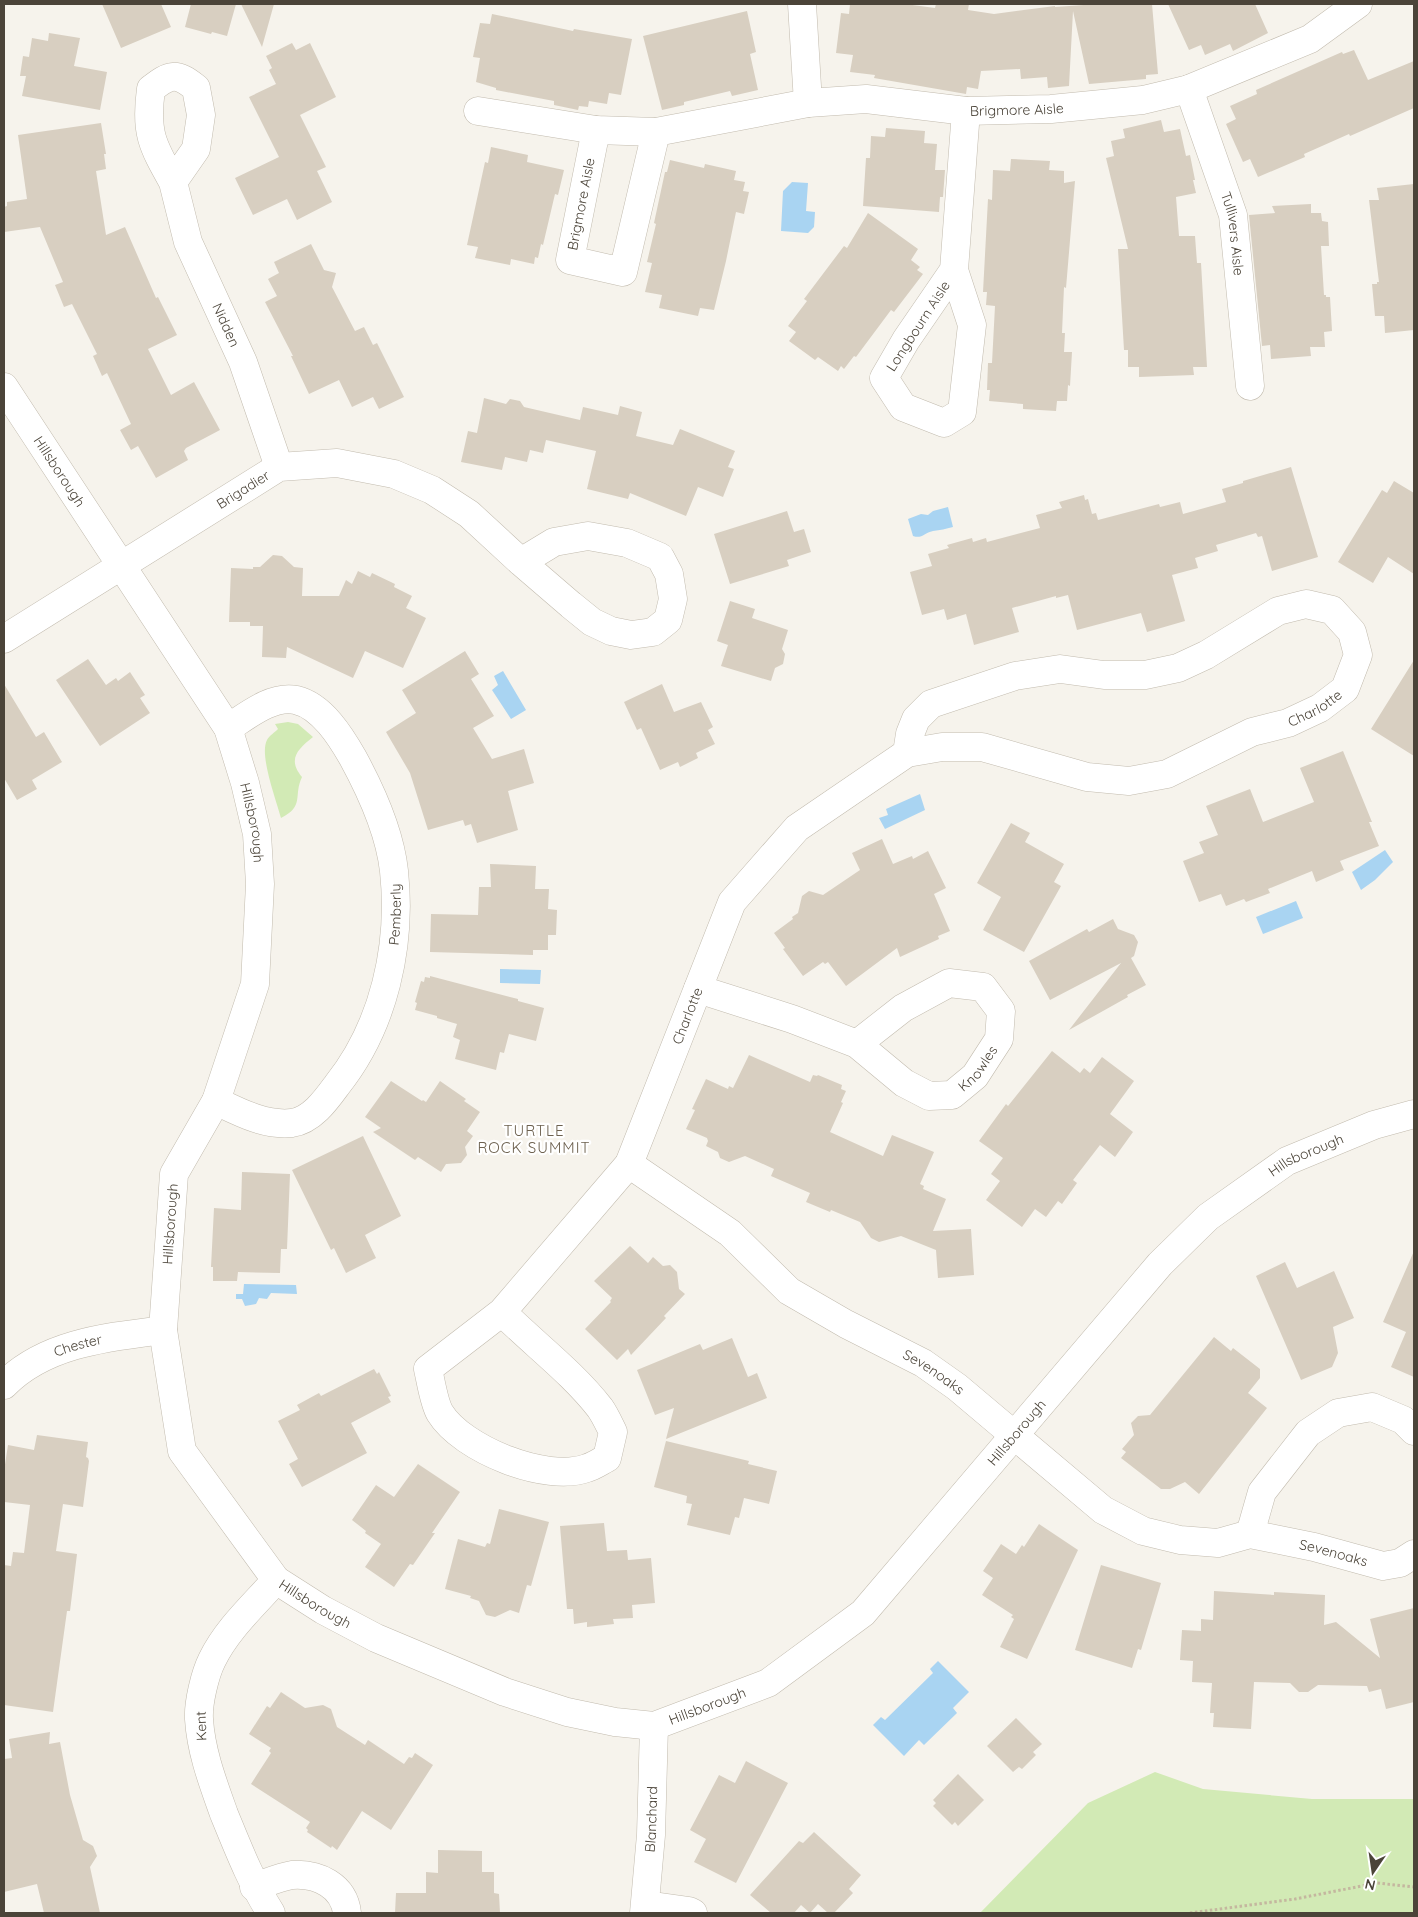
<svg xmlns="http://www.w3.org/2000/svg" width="1418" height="1917" viewBox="0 0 1418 1917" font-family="Quicksand,sans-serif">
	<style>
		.green { fill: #d2eab5 }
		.water { fill: #a9d4f2 }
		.building { fill: #d8cfc1 }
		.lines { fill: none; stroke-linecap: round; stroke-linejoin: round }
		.minor-casing { stroke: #c2bbae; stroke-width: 29 }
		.path { stroke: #c4b79f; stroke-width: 3; stroke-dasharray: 2.5 2.5; stroke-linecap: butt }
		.minor { stroke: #fff; stroke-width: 28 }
		.labels { text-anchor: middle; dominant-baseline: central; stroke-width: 4.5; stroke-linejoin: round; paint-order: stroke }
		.street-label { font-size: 14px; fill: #4b4439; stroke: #fff }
		.neighbourhood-label { font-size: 15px; letter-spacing: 1px; fill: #6e6250; stroke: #fff }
	</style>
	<rect width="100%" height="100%" fill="#f6f3ec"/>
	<path class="green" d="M288 722 298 724 313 737C298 749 287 759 302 777 293 796 305 806 281 818 276 799 259 755 267 740 269 736 275 732 278 729L275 724Z
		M1155 1772 1203 1789 1312 1799H1414V1913H980L1088 1803Z"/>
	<path class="water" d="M792 182 808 183 806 211 815 212 814 227 808 233 781 231 783 191Z
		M948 507 953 527C946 529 940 530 933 531 924 533 922 539 913 536L908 519 921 514 928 515 933 511Z
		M503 671 526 710 511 719 492 690 498 685 494 676Z
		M920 794 925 810 885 829 879 818 888 815 886 809Z
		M1385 850 1393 862 1375 880 1361 890 1352 872Z
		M1296 901 1303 918 1263 934 1256 917Z
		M500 969 541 970 540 984 500 983Z
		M244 1284 296 1285 297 1294 271 1293 267 1299 259 1298 256 1304 245 1306 242 1299H236V1294H243Z
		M938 1661 969 1692 953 1708 957 1713 924 1745 919 1740 904 1756 873 1725 881 1717 885 1720 933 1673 930 1669Z"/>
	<path class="building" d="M102 4H161L171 27 121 48Z
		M191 4H236L227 36 212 32 211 34 185 27Z
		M241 4H274L262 47Z
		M850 4H905L935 8 936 4H969L968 10 994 14 1055 6V7L1098 4H1152L1158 74 1146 75V79L1089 84 1073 11 1069 86 1048 88 1047 77 1021 79 1020 69 981 71 978 89 967 87 966 94 874 78 875 75 850 72 853 55 836 53 841 13 849 14Z
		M1168 4H1255L1268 33 1233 51 1230 44 1205 55 1201 45 1189 50Z
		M747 11 756 52 750 54 758 90 732 96 730 91 684 102V105L662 110 643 36Z
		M492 14 573 31 574 29 632 39 621 95 609 93 607 104 589 101 588 107 579 106 578 110 554 105V101L496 90V88L476 82 480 58 473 57 480 23 490 24Z
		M49 33 80 38 74 66 107 72 100 110 22 96 26 76H20L23 56 29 57 32 38 48 41Z
		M292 43 296 50 310 43 336 97 300 115 326 167 317 171 332 202 297 220 287 199 253 215 235 178 279 157 249 97 276 84 269 70 272 68 266 56Z
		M1354 50 1368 80 1414 61V108L1350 136 1349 134 1304 154 1305 157 1258 177 1250 159 1243 162 1226 124 1236 119 1230 106 1257 94 1256 90 1342 52 1343 54Z
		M1161 120 1164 132 1180 129 1186 156 1190 155 1195 180H1193L1196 193 1176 197 1179 236H1195L1197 263H1201L1207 367H1193L1194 375 1139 377V367H1128V350H1124L1118 249H1128L1106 158 1114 156 1111 141 1125 138 1123 129Z
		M101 123 106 154H104L106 169 96 171 106 235 125 227 156 298 158 297 177 335 148 349 171 395 194 382 220 430 186 448 184 451 188 460 156 478 138 446 131 450 120 430 131 424 107 373 102 376 93 356 97 354 72 304 64 307 55 285 63 282 40 227 4 232V207L7 206V202L27 199 18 135Z
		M886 128 925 131 924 143 937 144 935 170H945L943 197H940L939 212 863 206 866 158H870L871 136 885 137Z
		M491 147 528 155 527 162 564 170 558 195 555 194 543 245 541 244 538 258 535 257 534 264 511 259 510 265 475 258 478 247 467 245 485 162 488 163Z
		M1011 159 1050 161 1049 170 1064 171V183L1075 181 1066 288 1064 287 1062 333H1065L1064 352H1072L1070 386 1068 385 1067 401H1057L1056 411 1023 409V404L989 401 990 390H987L988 363H992L995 306 986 305 987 292H983L988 199 992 200 993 170 1010 171Z
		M670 160 704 168 705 164 736 171 734 180 745 182 743 191 749 192 744 214 736 212 726 261 714 310 700 308 698 316 659 308 662 295 645 292 652 263 647 262 656 224 654 223 665 172H667Z
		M1414 184V330L1385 333 1384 316H1375L1372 284H1377V282H1379L1369 200H1379L1377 188Z
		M1311 204V213H1321L1322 221 1328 222 1329 246H1321L1324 295H1326V297H1330L1332 331 1324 332 1325 347H1310L1311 356 1271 359 1270 345 1262 346 1249 215 1275 213 1272 206Z
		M868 213 918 249 911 260 920 267 917 270 923 274 894 312 891 310 856 357 854 356 844 369 841 366 838 371 818 357 815 360 789 341 796 332 788 326 807 301 804 299 844 246 847 248Z
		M311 244 324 270 336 273 332 287 355 331 364 327 373 345 377 343 404 397 379 409 373 397 352 407 339 380 309 394 291 356H293L265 302 277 296 268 279 279 273 274 262Z
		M484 398 506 404 510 399 520 401 524 407 580 420 583 407 618 415 620 406 642 412 636 436 673 445 680 429 735 451 728 467 734 469 723 497 698 487 686 516 630 493 628 499 587 489 596 451 546 440 543 453 530 450 527 462 505 457 502 470 461 462 468 431 477 433Z
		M1291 467 1318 557 1272 571 1262 536 1258 537 1256 533 1216 545 1218 551 1195 558 1198 568 1172 575 1185 621 1147 632 1141 613 1077 630 1068 595 1056 598V596L1012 608 1019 632 974 645 966 614 947 620 944 609 922 615 910 572 932 566 928 554 949 548 947 545 972 538 973 542 986 538 987 542 1040 528 1036 515 1062 508 1059 502 1084 495 1085 500 1088 499 1092 514 1096 513 1098 520 1159 504 1160 507 1180 502 1183 514 1226 502 1222 489 1243 483V481Z
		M1394 481 1414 493V574L1388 557 1373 583 1338 562 1382 490 1387 493Z
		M787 511 794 532 804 529 811 552 787 560 789 566 730 584 714 534Z
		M273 555 282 556 294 567 303 568 302 596H339L346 580 352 584 358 571 370 577 372 573 395 584 394 587 412 596 406 608 426 618 403 668 365 651 353 678 287 647 286 658 262 657 263 626H250V622H229L231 568 253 569V567H260Z
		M730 601 755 609 752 618 788 630 782 649 785 654 783 664 775 668 771 681 721 666 728 645 717 641Z
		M465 651 479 674 471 679 494 716 473 728 492 759 524 749 534 783 508 791 518 830 477 843 471 824 465 826 463 820 428 830 410 773 386 732 416 713 402 690Z
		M88 659 106 685 116 678 118 681 130 672 145 695 140 698 150 713 100 746 56 680Z
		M1414 660V756L1371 729Z
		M4 684 36 737 44 732 62 762 32 780 37 789 17 800 4 778Z
		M662 684 674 712 701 702 713 727 708 730 715 744 696 753 698 758 680 767 678 762 660 770 641 728 637 730 624 702Z
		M1343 751 1372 822H1369L1379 846 1340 861 1344 870 1316 882 1312 871 1268 889 1270 893 1246 902 1244 899 1226 906 1221 894 1199 902 1183 861 1204 853 1199 842 1218 835 1206 806 1250 789 1263 822 1314 802 1300 768Z
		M1011 823 1030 833 1025 842 1064 864 1054 882 1061 886 1024 952 983 930 1001 897 977 883Z
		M882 839 893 864 912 856 913 859 928 851 946 888 934 894 950 931 938 936 939 939 900 957 897 948 846 986 828 962 825 964 823 962 803 976 783 949 785 948 774 933 793 919 792 917 798 913 802 896 809 891 823 895 860 870 852 853Z
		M490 864 536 866 535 889H549L548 909 557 910 556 935H548V950H533V955L430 952 431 914 478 915 479 887H491Z
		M1113 919 1118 929 1134 935 1138 942 1134 956 1131 958 1146 985 1127 995 1128 997 1069 1030 1121 963 1050 1000 1029 961 1087 929 1089 932Z
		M430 976 518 999V1001L544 1008 536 1041 509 1034 504 1053 500 1052 496 1070 455 1059 460 1040 453 1037 457 1024 437 1018V1016L415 1010 417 1003 415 1002 421 981 424 982 425 977 430 978Z
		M1052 1051 1080 1073 1084 1068 1090 1073 1102 1057 1134 1081 1110 1114 1133 1132 1115 1157 1100 1145 1073 1180 1077 1183 1062 1204 1058 1201 1046 1217 1035 1209 1022 1227 986 1200 1000 1181 991 1174 1003 1158 979 1141 1006 1104 1008 1106Z
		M749 1055 810 1082 813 1075 817 1076 818 1075 842 1085 841 1089 846 1091 841 1102 843 1103 830 1132 883 1156 892 1135 934 1152 920 1184 924 1186 923 1189 946 1199 933 1231 971 1229 974 1275 938 1278 936 1250 901 1236 879 1242 871 1238 860 1222 831 1210 830 1212 806 1202 810 1193 771 1176 774 1169 745 1156 729 1162 720 1158 718 1152 706 1146 708 1141 707 1138 686 1129 695 1110 692 1109 706 1079 728 1089 729 1086 733 1088Z
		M391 1081 422 1101 423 1100 426 1102 440 1081 466 1099 464 1101 480 1112 467 1131 473 1136 465 1147 467 1155 461 1163 446 1164 441 1172 418 1157 415 1160 373 1132 381 1128 365 1117Z
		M363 1136 401 1216 365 1235 376 1258 346 1273 334 1248 331 1250 292 1170Z
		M242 1172 290 1174 287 1249H281L280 1273 238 1272 237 1281H213V1267H211L214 1208 241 1210Z
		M630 1246 648 1263 653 1257 663 1266 670 1265 677 1272 679 1289 685 1294 664 1316 666 1318 631 1355 628 1349 617 1360 585 1329 611 1302 610 1301 612 1298 594 1281Z
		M1414 1251V1377L1391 1367 1406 1332 1383 1322Z
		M1285 1262 1297 1288 1334 1271 1354 1318 1333 1327 1338 1353 1332 1367 1301 1380 1256 1276Z
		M1214 1337 1231 1351 1233 1348 1260 1369V1378L1248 1393 1267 1408 1199 1494 1185 1482 1170 1489H1161L1121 1458 1126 1452 1122 1449 1134 1435 1131 1423 1138 1416 1150 1415Z
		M732 1338 748 1377 757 1373 767 1398 666 1439 674 1408 655 1415 637 1370 700 1344 703 1350Z
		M374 1369 377 1374 379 1372 391 1396 388 1397 391 1402 351 1423 367 1453 302 1487 289 1464 298 1459 278 1421 300 1410 297 1405 319 1393 321 1396Z
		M37 1435 88 1442 86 1457 88 1458 89 1461 83 1507 63 1504 56 1551 77 1554 70 1611H67L53 1712 4 1705V1565L11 1566 13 1552 24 1553 30 1505 4 1502V1471L8 1445 34 1450Z
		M666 1441 749 1461 748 1464 777 1471 769 1504 744 1498 739 1518 735 1517 730 1535 687 1525 692 1504 686 1503 687 1496 654 1487Z
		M418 1464 460 1492 432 1533H435L413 1565 410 1564 394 1587 365 1567 381 1544 365 1533 366 1531 352 1520 376 1485 394 1497Z
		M499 1509 549 1522 531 1586 527 1585 519 1613 510 1610 495 1617 486 1615 479 1601 470 1598 471 1596 445 1589 458 1539 485 1547 487 1543 490 1544Z
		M604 1523 607 1551 627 1550 628 1560 651 1558 655 1603 632 1605 633 1618 613 1619 614 1624 587 1627V1622L574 1624 573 1609H567L560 1526Z
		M1039 1524 1078 1550 1027 1659 1000 1647 1014 1619 1011 1617 1013 1615 982 1595 993 1578 983 1571 1001 1544 1016 1554 1022 1545 1024 1547Z
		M1101 1565 1161 1583 1141 1650 1138 1649 1132 1668 1075 1650Z
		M1214 1591 1274 1595V1592L1325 1595 1324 1625 1336 1622 1380 1658 1370 1619 1414 1608V1702L1386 1709 1381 1689 1369 1692 1367 1686 1318 1685 1308 1692H1299L1290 1683 1254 1682 1251 1729 1213 1727 1214 1713H1210L1212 1683 1192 1682 1193 1661 1180 1660 1182 1630 1201 1631V1619L1213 1620Z
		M281 1692 305 1708 323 1705 331 1709 337 1727 365 1745 368 1740 404 1764 409 1757 412 1758 415 1753 433 1765 391 1830 362 1811 337 1850 332 1846 331 1848 307 1832 308 1830 306 1828 310 1822 251 1784 271 1753 269 1751 271 1748 249 1734 267 1706 270 1708Z
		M1016 1718 1042 1744 1033 1752 1036 1755 1022 1769 1019 1767 1013 1772 987 1746Z
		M50 1732 49 1744 60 1742 70 1795 83 1840 93 1846 97 1856 90 1867 100 1913H44L37 1884 4 1892V1759L12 1758 9 1739Z
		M746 1761 788 1783 736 1883 694 1862 706 1839 690 1830 719 1775 735 1783Z
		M958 1774 984 1800 958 1826 955 1822 952 1825 933 1806 936 1803 933 1800Z
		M814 1832 861 1875 849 1889 853 1893 834 1913H828L818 1904 810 1913 801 1905 794 1913H771L750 1895 799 1841 803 1843Z
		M438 1850 482 1851V1872H494V1893L499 1894 500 1913H395L396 1893H426V1872L438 1873Z"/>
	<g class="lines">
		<defs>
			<g id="minor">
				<path d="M802 4 808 103"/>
				<path id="s1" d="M1189 89 1233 215 1250 386"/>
				<path id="s2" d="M478 111 596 130 656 132 808 103 866 99 966 111 1051 109 1143 100 1189 89 1310 39 1358 4"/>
				<path d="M596 130 570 260 623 272 656 132"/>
				<path id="s3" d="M173 182C152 145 145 132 151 89 170 74 176 72 196 88L201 115 196 149 173 182 188 242 243 362 279 467"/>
				<path d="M954 270 906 340 884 378 903 407 944 423 962 412 972 325 954 270 966 111"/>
				<path id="s4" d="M4 387 228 728 245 783 257 834 260 884 255 984 216 1101 174 1174 163 1330 182 1451 276 1580 323 1610 376 1638 505 1692 567 1712 615 1722 654 1726 768 1683 863 1613 1160 1264 1208 1217 1287 1161 1374 1125 1414 1114"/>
				<path id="s5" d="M4 639 279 467 337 463 394 474 432 490 469 514 521 562 571 605 592 622 611 631 631 635 653 632 668 620 673 599 669 574 660 557 627 543 588 536 554 542 521 562"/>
				<path id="s6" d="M698 989 792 1019 857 1044 904 1083 929 1096 952 1095 975 1076 999 1039 1001 1011 983 987 949 983 903 1008 857 1044"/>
				<path id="s7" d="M216 1101C239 1112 265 1126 292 1123 312 1120 326 1100 337 1085 384 1026 402 946 394 871 390 834 371 791 353 758 341 737 322 706 296 700 272 695 247 716 228 728"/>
				<path id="s8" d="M629 1164 730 1233 789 1291 846 1324 923 1363 957 1387 1103 1510 1143 1531 1180 1540 1218 1543 1250 1534 1314 1547 1383 1566 1400 1563 1414 1554"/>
				<path id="s9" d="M502 1312C534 1344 572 1372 600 1408 605 1415 609 1424 613 1432L607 1458C601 1461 594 1466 587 1468 546 1483 462 1449 440 1413 434 1403 431 1382 428 1369L502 1312 629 1164 732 902 797 828 907 753 942 747H982L1087 777 1129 781 1167 774 1252 732 1288 723 1320 708 1345 689 1358 655 1352 632 1332 610 1306 604 1278 611 1206 655 1178 668 1145 675H1104L1060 669 1015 676 931 704 916 719 910 734 907 753"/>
				<path id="s10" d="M4 1385C45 1343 108 1337 163 1330"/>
				<path d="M1250 1534 1262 1492 1308 1433 1338 1413 1372 1407 1403 1420 1414 1431"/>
				<path d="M254 1887C266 1883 280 1877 292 1875 318 1873 344 1886 347 1913"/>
				<path d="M646 1905 689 1911 693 1913"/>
				<path d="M271 1913C251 1882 238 1848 224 1814 213 1783 201 1752 199 1719 198 1703 205 1674 212 1660 227 1629 254 1605 276 1580"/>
				<path id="s11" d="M644 1913 651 1835 654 1726"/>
			</g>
		</defs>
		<use href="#minor" class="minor-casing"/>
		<path class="path" d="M1190 1913 1295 1899 1377 1883 1414 1887"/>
		<use href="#minor" class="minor"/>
	</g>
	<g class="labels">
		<g class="street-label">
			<text stroke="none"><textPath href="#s2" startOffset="544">Brigmore Aisle</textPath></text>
			<text transform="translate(581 204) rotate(-79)">Brigmore Aisle</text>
			<text stroke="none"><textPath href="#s1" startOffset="152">Tullivers Aisle</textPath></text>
			<text stroke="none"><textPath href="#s3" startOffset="405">Nidden</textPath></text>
			<text transform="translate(918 326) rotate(-57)">Longbourn Aisle</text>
			<text stroke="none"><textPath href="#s4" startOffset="101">Hillsborough</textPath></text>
			<text stroke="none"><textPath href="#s5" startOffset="282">Brigadier</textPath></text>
			<text stroke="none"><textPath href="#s9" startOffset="1654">Charlotte</textPath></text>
			<text stroke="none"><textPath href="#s4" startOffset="506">Hillsborough</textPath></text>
			<text stroke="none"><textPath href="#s7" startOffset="324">Pemberly</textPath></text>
			<text stroke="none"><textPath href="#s9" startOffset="872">Charlotte</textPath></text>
			<text stroke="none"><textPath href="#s6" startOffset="318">Knowles</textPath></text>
			<text stroke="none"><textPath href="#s4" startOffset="2605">Hillsborough</textPath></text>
			<text transform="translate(170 1224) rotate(-86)">Hillsborough</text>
			<text stroke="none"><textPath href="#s10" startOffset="85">Chester</textPath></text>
			<text stroke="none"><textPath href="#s8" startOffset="371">Sevenoaks</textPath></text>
			<text stroke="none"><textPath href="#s4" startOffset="2200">Hillsborough</textPath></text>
			<text stroke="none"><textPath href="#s8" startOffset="830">Sevenoaks</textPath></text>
			<text stroke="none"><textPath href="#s4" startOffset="1360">Hillsborough</textPath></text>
			<text stroke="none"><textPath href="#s4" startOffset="1780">Hillsborough</textPath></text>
			<text transform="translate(201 1726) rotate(-92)">Kent</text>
			<text stroke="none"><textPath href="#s11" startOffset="94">Blanchard</textPath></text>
		</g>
		<g class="neighbourhood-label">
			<text x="534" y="1130">TURTLE<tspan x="534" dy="17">ROCK SUMMIT</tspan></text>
		</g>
	</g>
	<rect width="1418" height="1917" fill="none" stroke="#4b4439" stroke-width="10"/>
	<g transform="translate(1373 1872) rotate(193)" stroke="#ffffff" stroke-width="4" paint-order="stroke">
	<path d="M0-4L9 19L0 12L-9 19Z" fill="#4b4439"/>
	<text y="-8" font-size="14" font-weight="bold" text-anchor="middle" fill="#4b4439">N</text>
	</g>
</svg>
